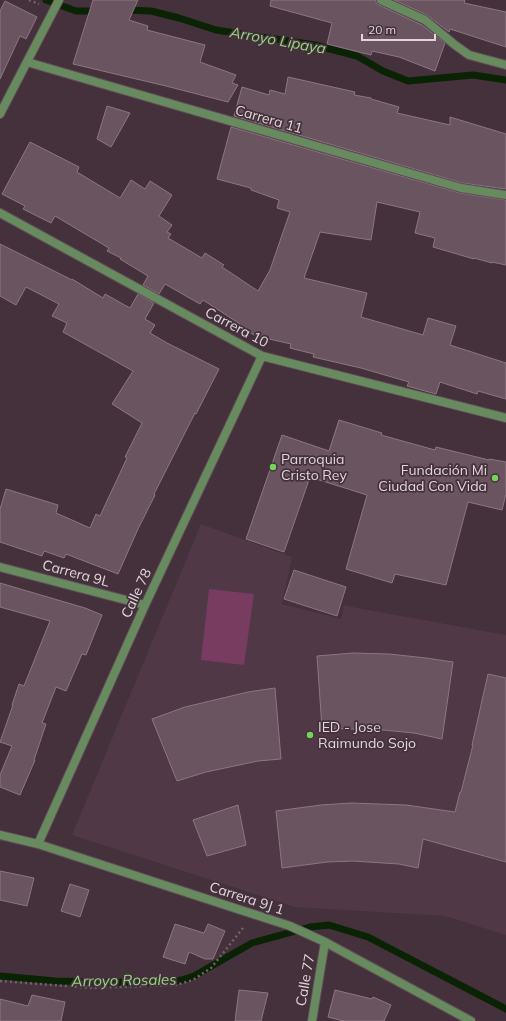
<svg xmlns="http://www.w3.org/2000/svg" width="506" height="1021" viewBox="0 0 506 1021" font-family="Mulish,sans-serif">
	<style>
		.built { fill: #513846 }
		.green { fill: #773c60 }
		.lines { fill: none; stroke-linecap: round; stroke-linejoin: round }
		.stream { stroke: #0a2304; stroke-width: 7 }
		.building { fill: #695460; stroke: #8d7682 }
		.minor-casing { stroke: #604e58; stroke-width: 10 }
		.path { stroke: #73626b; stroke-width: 2.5; stroke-dasharray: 2 3; stroke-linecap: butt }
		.minor { stroke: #688a5f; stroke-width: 8 }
		.poi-dot { fill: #75d25b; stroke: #44313b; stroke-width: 1.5 }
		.labels { text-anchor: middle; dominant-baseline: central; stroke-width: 3.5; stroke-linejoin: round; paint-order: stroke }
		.street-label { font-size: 14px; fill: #e1d4db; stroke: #44313b }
		.poi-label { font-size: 14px; fill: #e1d4db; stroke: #44313b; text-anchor: start }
		.water-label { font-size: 15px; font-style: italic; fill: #93d781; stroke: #44313b }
	</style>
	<rect width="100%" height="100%" fill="#44313b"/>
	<path class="built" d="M201 524 292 557 282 604 341 619 344 605 357 608 506 635V935L445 916 295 907 72 835Z"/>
	<path class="green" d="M209 589 254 594 244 665 201 660Z"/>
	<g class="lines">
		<path class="stream" d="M46 0 76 11H98
			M124 10 151 11 179 18 216 30 315 45 357 56 383 71 408 81 473 75 506 80
			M0 976 55 981 148 983 182 980 194 976 252 943 310 927 329 925 368 937 506 1009"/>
	</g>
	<path class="building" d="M93 0H138L129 20 148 26 147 30 205 45 200 62 236 75 232 83 238 85 228 102 166 86 73 64Z
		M271 0H376V3L379 5 422 25 445 43 435 71 399 57 372 51 371 55 327 44 332 23 270 6Z
		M394 0H465L464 3 506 12V47L450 29 449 32 427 15Z
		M5 1 37 17 26 39 20 36 0 79V11Z
		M288 77 355 92 354 95 371 98V99L399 107 397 113 450 125V117L506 134V189L462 183 234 116 242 87 269 95 270 90 285 94Z
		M107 106 130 113 111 147 97 139Z
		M231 127 460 193 506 200V265L492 262V263L474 258V259L433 247 435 238 415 233 420 212 377 202 371 240 320 232 304 278 367 293 361 317 423 335 428 318 456 326 450 345 506 363V399L478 391 477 394 440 382 436 394 407 386 409 382 361 368 313 357 314 354 290 348 291 344 256 336 238 326 240 324 203 300 200 304 165 284 159 294 143 285 148 276 120 259 121 258 107 251 109 248 55 216 51 223 23 209 25 206 2 194 30 142 79 167 77 172 120 198 131 180 145 189 150 181 172 195 159 216 172 225 167 232 171 234 168 238 202 258 205 253 224 265 222 267 258 291 270 270 290 212 277 208 279 200 251 190V188L217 179Z
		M0 244 72 280V279L103 298 105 294 130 308 138 294 154 303 145 319 155 325 150 333 167 343 219 369 196 414 195 413 154 494 155 495 138 529 118 574 66 554 64 558 44 551 42 556 0 542V509L6 489 58 505 56 513 90 528 96 514 100 516 127 458 125 457 142 423 112 404 133 371 63 332 67 323 52 316 59 304 26 287 16 305 0 296Z
		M339 420 382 433 381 435 435 450 436 447 489 460V459L506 462V494L502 510 468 502 446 585 395 574 392 583 346 569 367 495 310 477 284 552 246 539 282 435 329 451Z
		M294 570 346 587 337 616 284 599Z
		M0 583 85 608 102 615 86 655 82 654 66 691 56 687 42 723 46 724 34 760H35L20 795 0 787V775L12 746 0 742 13 705H12L19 684 24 686 50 621 0 607Z
		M353 653 389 654 426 658 453 662 442 739 414 733 383 730 322 728 317 656Z
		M488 674 506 678V862L423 839 418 868 399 864 353 861 327 862 282 868 276 811 321 805 351 803 406 805 455 812 460 792H461L473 745H472Z
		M275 688 281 759 258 761 206 772 177 781 152 719 185 707 248 692Z
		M238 805 246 845 207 856 193 820Z
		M0 871 34 878 27 906 0 900Z
		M70 884 89 890 80 917 61 911Z
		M175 924 204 933 208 924 225 931 213 959H205L189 952 185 964 163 957Z
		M239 990 268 993 261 1021H235Z
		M335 990 372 999 373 997 391 1005 384 1021H343L328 1017Z
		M32 995 65 1002 61 1021H0V999L28 1006Z"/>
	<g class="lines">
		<defs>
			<path id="minor" d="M381 0 425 20 455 45 469 55 506 65
				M27 62 461 188 506 195
				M0 114 59 0
				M0 213 262 356 506 418
				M0 567 145 605
				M0 835 38 844 290 926 325 942 471 1021
				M38 844 145 605 262 356
				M312 1021 325 942"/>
		</defs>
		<use href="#minor" class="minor-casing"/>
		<path class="path" d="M29 0 39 4
			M0 981 92 988 176 985 193 980 211 968 243 928"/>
		<use href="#minor" class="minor"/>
	</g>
	<g class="poi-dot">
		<circle cx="273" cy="467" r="4"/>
		<circle cx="495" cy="478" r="4"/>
		<circle cx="310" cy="735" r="4"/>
	</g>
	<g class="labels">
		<g class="street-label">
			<text transform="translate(269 119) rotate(16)">Carrera 11</text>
			<text transform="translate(237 327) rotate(28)">Carrera 10</text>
			<text transform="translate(76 573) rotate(15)">Carrera 9L</text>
			<text transform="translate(136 593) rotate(-65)">Calle 78</text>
			<text transform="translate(247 898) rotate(18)">Carrera 9J 1</text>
			<text transform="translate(305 980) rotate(-80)">Calle 77</text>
		</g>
		<g class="poi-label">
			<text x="281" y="459">Parroquia<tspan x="281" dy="16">Cristo Rey</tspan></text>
			<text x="487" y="470" text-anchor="end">Fundación Mi<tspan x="487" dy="16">Ciudad Con Vida</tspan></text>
			<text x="318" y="727">IED - Jose<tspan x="318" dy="16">Raimundo Sojo</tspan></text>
		</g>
		<g class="water-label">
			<text transform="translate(278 40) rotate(10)">Arroyo Lipaya</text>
			<text transform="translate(124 980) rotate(-1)">Arroyo Rosales</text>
		</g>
	</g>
	<path d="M362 34v6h73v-6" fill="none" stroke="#e1d4db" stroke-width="2"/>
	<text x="368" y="34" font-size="12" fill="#e1d4db" stroke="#44313b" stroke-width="3" paint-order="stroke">20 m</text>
</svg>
